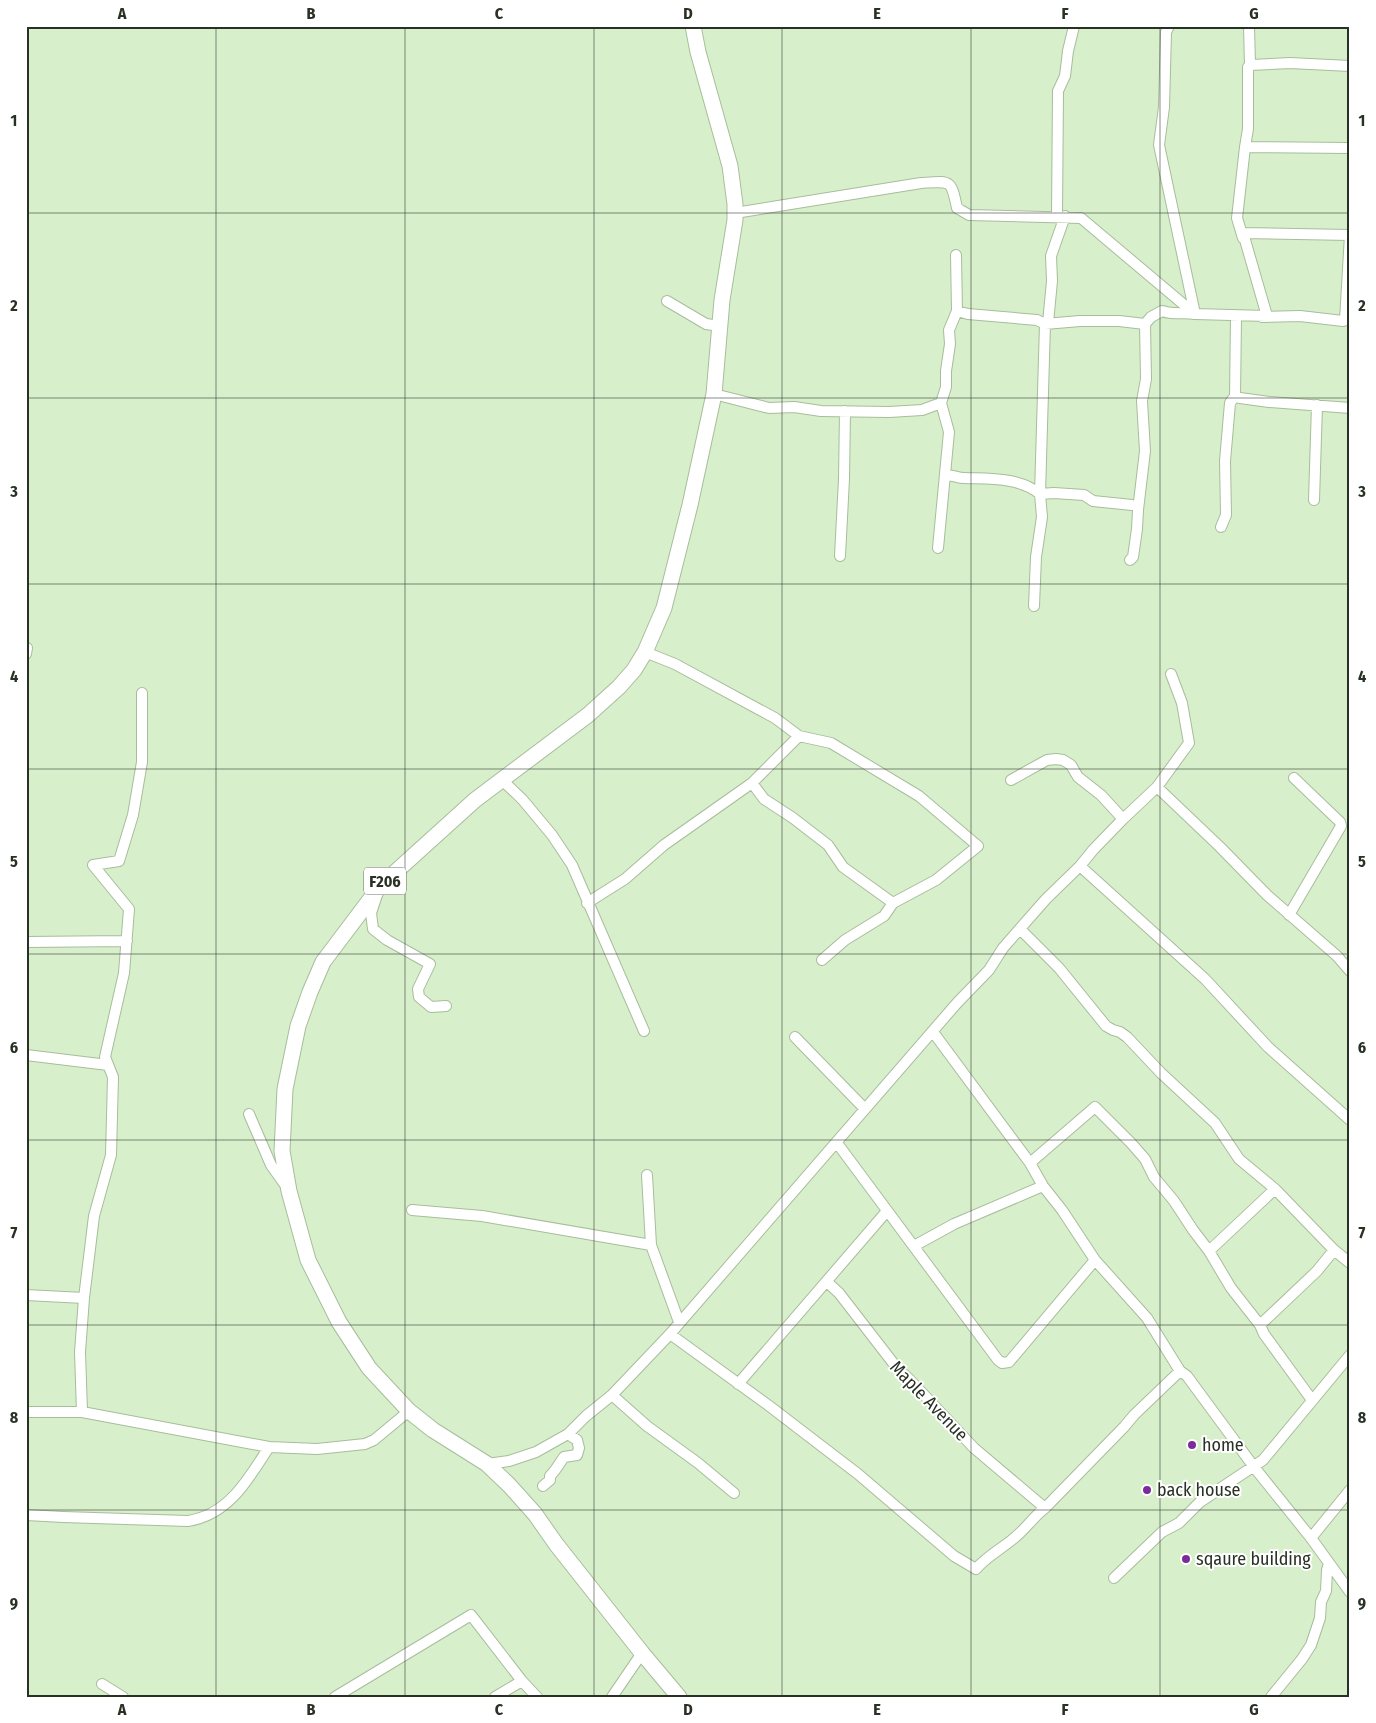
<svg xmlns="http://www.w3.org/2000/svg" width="1376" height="1723" viewBox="0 0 1376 1723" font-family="'Fira Sans Condensed',sans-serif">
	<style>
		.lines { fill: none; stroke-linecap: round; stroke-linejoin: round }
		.street-casing { stroke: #a7bd9b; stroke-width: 12 }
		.primary-casing { stroke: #a7bd9b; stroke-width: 17 }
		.street { stroke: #fff; stroke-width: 10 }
		.primary { stroke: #fff; stroke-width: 15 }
		.grid { fill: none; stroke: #283124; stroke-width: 1; stroke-opacity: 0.55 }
		.poi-dot { fill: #7c2b9b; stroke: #fff; stroke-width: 2 }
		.labels { text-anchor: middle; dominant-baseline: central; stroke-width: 4; stroke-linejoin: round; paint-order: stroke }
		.shield { fill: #fff; stroke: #686f66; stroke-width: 1 }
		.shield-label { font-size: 16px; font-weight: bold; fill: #283124 }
		.street-label { font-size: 18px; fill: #283124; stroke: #fff }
		.poi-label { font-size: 18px; fill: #283124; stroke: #fff; text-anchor: start }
		.neatline { fill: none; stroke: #283124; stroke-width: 2 }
		.grid-label { font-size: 16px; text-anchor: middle; font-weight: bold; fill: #283124 }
	</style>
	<rect width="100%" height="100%" fill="#d8efcc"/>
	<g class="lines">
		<defs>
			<path id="street" d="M1249 26 1250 65
				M1245 147 1248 129V67L1250 65 1290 63 1350 66
				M735 213 921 183C951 181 951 179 957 208L969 215 1081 218 1195 314 1159 145 1164 107 1166 32 1169 26
				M1057 216 1058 91 1065 76 1068 51 1074 26
				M1243 238 1237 218 1245 147 1350 148
				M667 301 706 324 720 326
				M957 311 968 314 1037 320 1045 324 1080 321H1119L1145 324 1151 317 1162 311C1173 315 1184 312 1195 314L1267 316
				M1267 316 1243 233 1350 235 1345 320
				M1236 317 1235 396 1240 398 1269 402 1350 408
				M1262 317 1300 316 1343 321 1349 319
				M1048 323 1052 281 1051 256 1065 216
				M714 394 769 408 794 407 821 411 889 412 922 410 941 403
				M945 476C951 474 957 478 964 478 990 479 1019 477 1040 494L1054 493 1084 495 1093 501 1132 505
				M1314 500 1317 405
				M1221 527 1226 515 1225 461 1230 403 1235 396
				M938 548 949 432 941 403 946 387V371L950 344 949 330 957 311 956 255
				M840 556 844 479 845 411
				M1130 560 1133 557 1137 529 1138 510 1145 451 1142 401 1146 379 1145 324
				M1034 606 1036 557 1042 517 1040 494 1045 324
				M645 652 675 664 775 718 799 736 831 743 919 796 978 846 936 880 893 903 884 916 845 940 822 960
				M26 654 27 648
				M502 780 522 799 552 835 572 865 644 1031
				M1011 780 1047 760 1056 759 1063 760 1071 765 1078 777 1101 795 1123 819
				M752 783 764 799 793 818 828 845 843 867 893 903
				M1157 787 1220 847 1267 895 1337 956 1350 971
				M93 865 119 861 133 815 142 762V693
				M1080 866 1205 979 1268 1047 1350 1120
				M377 895 371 913 373 929 387 940 430 964 418 989 419 997 431 1007 446 1006
				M587 903 625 879 664 845 752 783 799 736
				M1289 915 1341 826 1340 822 1294 778
				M1020 929 1059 968 1106 1026 1113 1030 1120 1032 1127 1037 1161 1073 1215 1123 1239 1159 1275 1189 1334 1250 1350 1263
				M26 942 127 941
				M933 1032 1030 1163 1043 1186 1062 1210 1095 1260 1147 1318 1180 1371 1187 1376 1254 1467 1311 1538 1350 1592
				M795 1037 865 1109
				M26 1055 108 1065
				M249 1114 271 1165 286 1186
				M837 1143 998 1360 1002 1363 1009 1362 1095 1260
				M1030 1163 1095 1107 1131 1143 1145 1159 1154 1177 1174 1201 1193 1230 1209 1251 1231 1288 1260 1325 1264 1334 1312 1400
				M647 1175 651 1245 679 1322
				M412 1210 482 1216 651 1245
				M914 1246 954 1224 1043 1186
				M1209 1251 1275 1189
				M827 1282 839 1293 897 1368 910 1380 974 1448 1045 1508
				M26 1295 84 1298
				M1260 1325 1317 1271 1334 1250
				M670 1334 768 1405 858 1474 954 1556 976 1569C986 1557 1001 1549 1013 1539 1025 1530 1033 1517 1045 1508L1124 1427 1134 1415 1180 1371
				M738 1384 887 1211
				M612 1395 647 1426 698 1463 734 1493
				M26 1412H82L269 1447 317 1449 365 1444 374 1440 409 1411
				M82 1412 80 1352 84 1298 94 1216 111 1155 113 1077 105 1057 124 973 129 909 93 865
				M487 1464 509 1461 536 1452 568 1434 586 1416 612 1395 670 1334 957 1003 989 970 1003 948 1046 899 1080 866 1093 850 1123 819 1157 787 1189 743 1182 703 1171 674
				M543 1486 550 1480V1476C556 1470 559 1464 564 1457L577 1455 579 1448 577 1440 568 1434
				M26 1515 63 1517 188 1521C229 1515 249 1478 269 1447
				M1311 1538 1350 1490
				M1114 1578 1162 1532 1179 1523 1200 1502 1263 1460 1350 1355
				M102 1684 123 1697
				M335 1697 471 1615 522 1681 537 1697
				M495 1697 522 1681
				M612 1697 642 1653
				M1271 1697 1302 1659 1311 1645 1320 1618 1321 1602 1326 1591 1327 1570 1329 1563"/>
			<path id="primary" d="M679 1697 642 1653 556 1544 535 1514 509 1485 487 1464 433 1430 409 1411 369 1368 339 1322 308 1260 289 1191 282 1151 285 1089 298 1026 310 992 323 962 381 885 475 800 588 715 619 687 634 670 645 652 664 608 690 505 714 394 722 300 735 220V204L730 166 698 52 693 26"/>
		</defs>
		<use href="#street" class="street-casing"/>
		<use href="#primary" class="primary-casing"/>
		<use href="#street" class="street"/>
		<use href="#primary" class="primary"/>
	</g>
	<path class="grid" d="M216 26V1697M405 26V1697M594 26V1697M782 26V1697M971 26V1697M1160 26V1697M26 213H1350M26 398H1350M26 584H1350M26 769H1350M26 954H1350M26 1140H1350M26 1325H1350M26 1510H1350"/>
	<g class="poi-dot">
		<circle cx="1192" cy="1445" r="5"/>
		<circle cx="1147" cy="1490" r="5"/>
		<circle cx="1186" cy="1559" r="5"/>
	</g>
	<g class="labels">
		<rect class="shield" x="364" y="867.5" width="42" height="27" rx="4"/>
		<g class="shield-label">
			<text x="385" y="881">F206</text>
		</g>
		<g class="street-label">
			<text transform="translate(929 1401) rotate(46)">Maple Avenue</text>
		</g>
		<g class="poi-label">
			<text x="1202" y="1445">home</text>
			<text x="1157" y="1490">back house</text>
			<text x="1196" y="1559">sqaure building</text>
		</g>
	</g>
	<rect width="1376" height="1723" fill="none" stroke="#ffffff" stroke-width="55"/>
	<rect x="28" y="28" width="1320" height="1668" class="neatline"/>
	<g class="grid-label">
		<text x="122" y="19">A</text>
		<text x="311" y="19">B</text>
		<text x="499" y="19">C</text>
		<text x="688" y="19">D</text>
		<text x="877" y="19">E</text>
		<text x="1065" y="19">F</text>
		<text x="1254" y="19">G</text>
		<text x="14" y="126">1</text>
		<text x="1362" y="126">1</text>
		<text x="14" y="311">2</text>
		<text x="1362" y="311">2</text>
		<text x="14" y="497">3</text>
		<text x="1362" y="497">3</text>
		<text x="14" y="682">4</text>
		<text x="1362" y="682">4</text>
		<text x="14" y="867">5</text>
		<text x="1362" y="867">5</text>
		<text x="14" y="1053">6</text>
		<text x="1362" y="1053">6</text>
		<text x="14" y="1238">7</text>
		<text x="1362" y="1238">7</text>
		<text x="14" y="1423">8</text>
		<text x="1362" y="1423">8</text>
		<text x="14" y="1609">9</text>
		<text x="1362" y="1609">9</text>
		<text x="122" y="1715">A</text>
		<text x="311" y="1715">B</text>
		<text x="499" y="1715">C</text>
		<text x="688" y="1715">D</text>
		<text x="877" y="1715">E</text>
		<text x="1065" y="1715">F</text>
		<text x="1254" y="1715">G</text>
	</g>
</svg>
